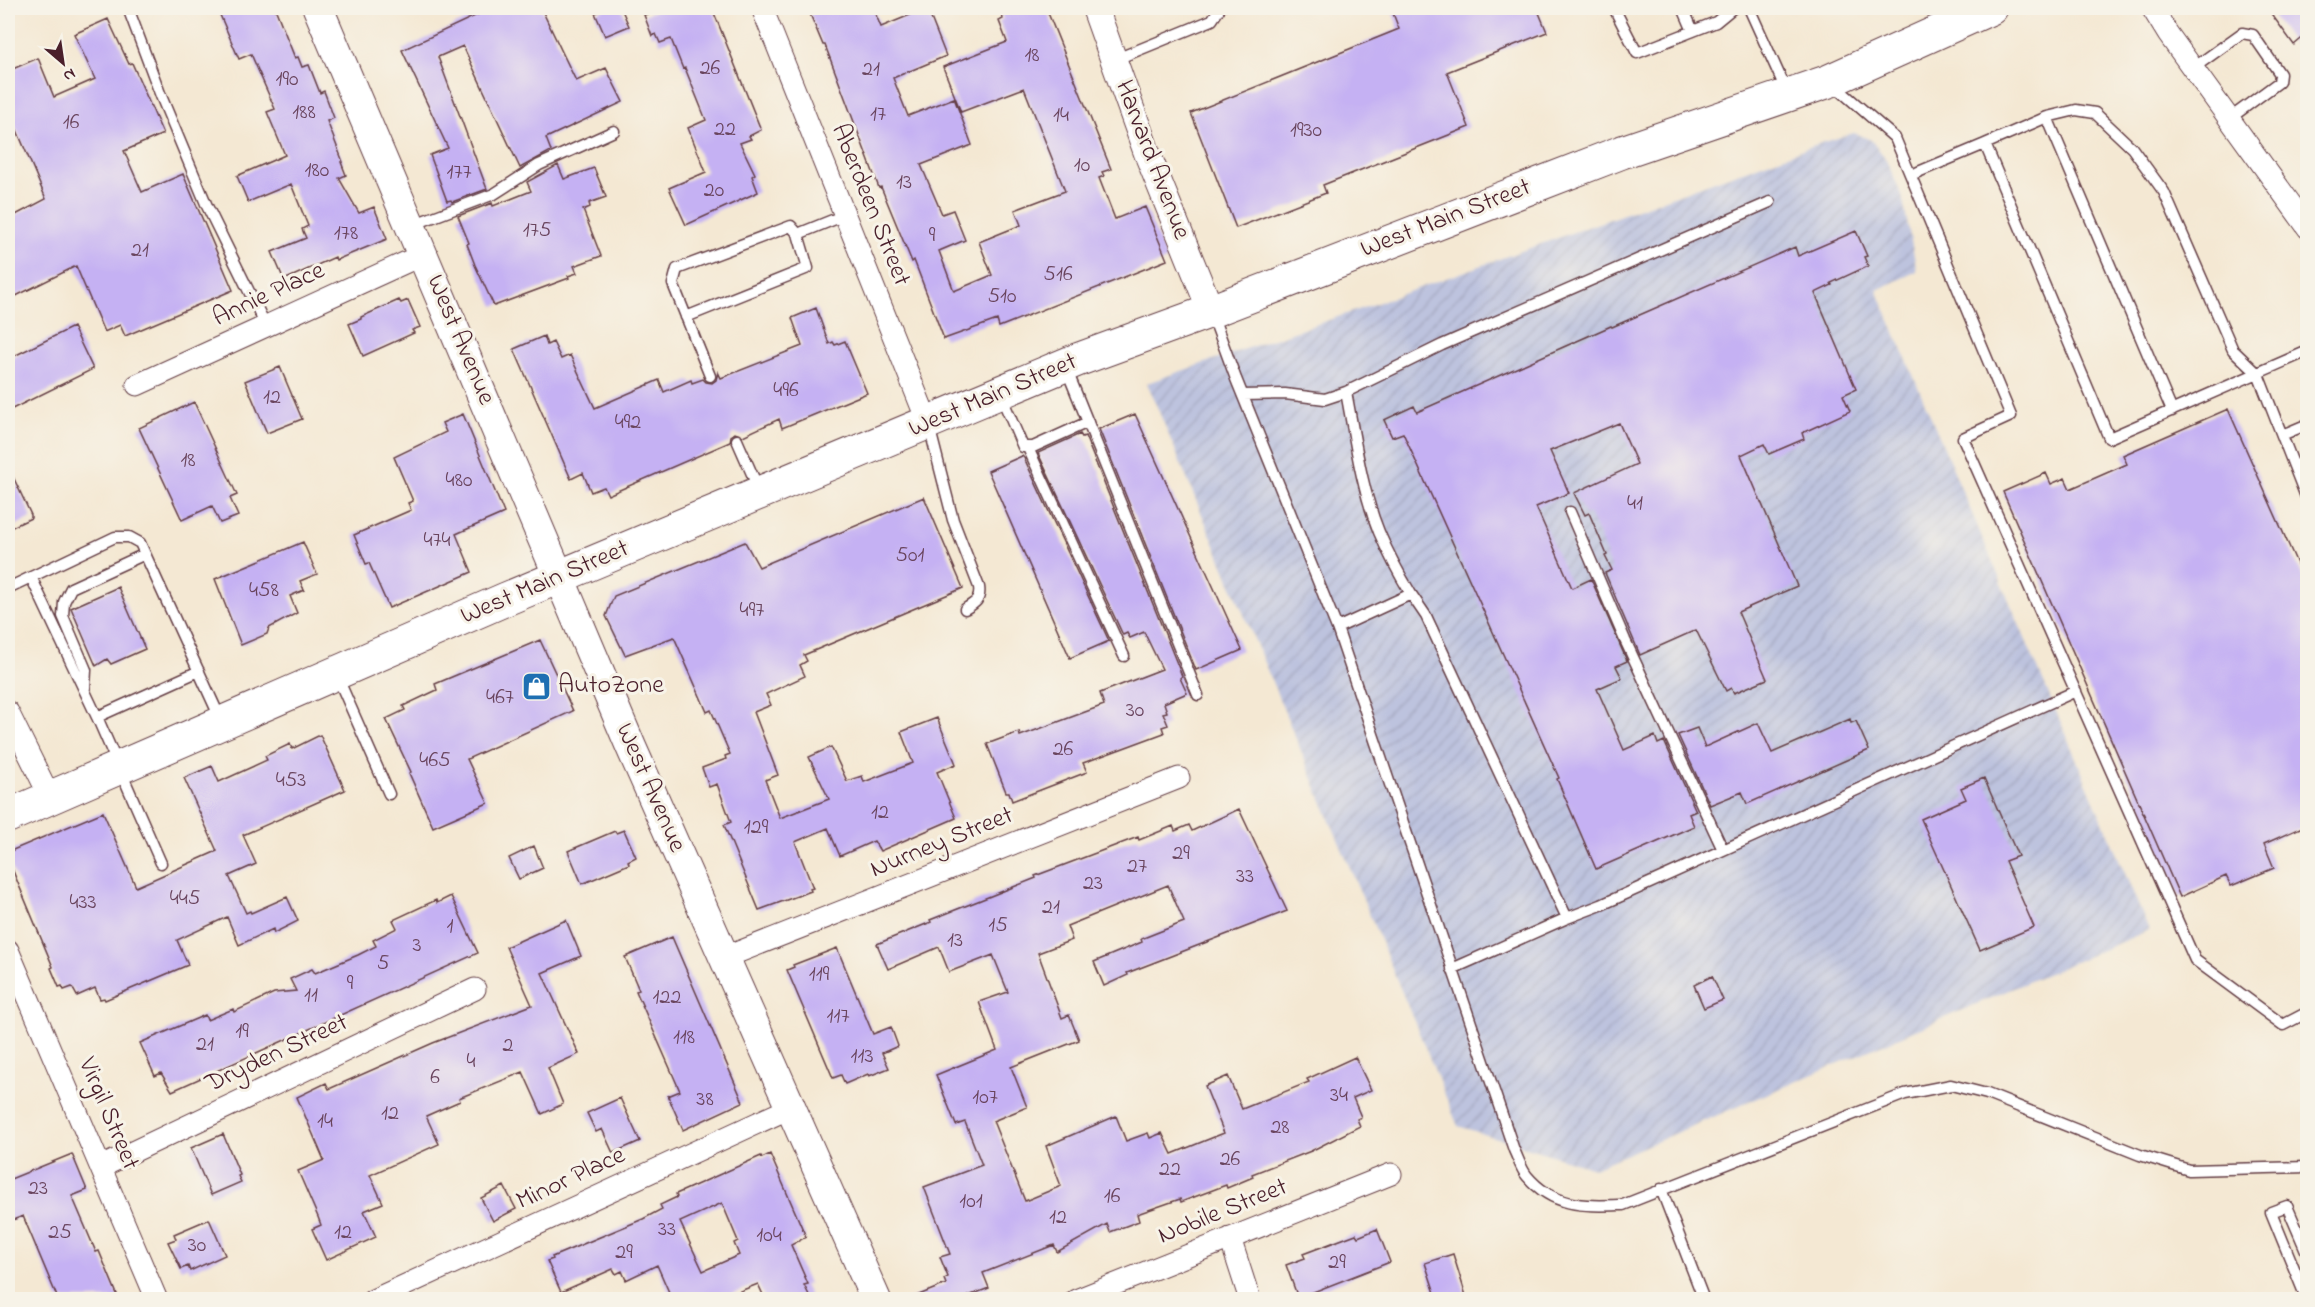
<svg xmlns="http://www.w3.org/2000/svg" width="2315" height="1307" viewBox="0 0 2315 1307" font-family="'Indie Flower',sans-serif">
	<style>
		.industrial { fill: url(#industrial-furrows) }
		.building { fill: #c5b1f3; fill-rule: evenodd }
		.lines { fill: none; stroke-linecap: round; stroke-linejoin: round }
		.service-casing { stroke: #643d44; stroke-width: 13 }
		.minor-casing { stroke: #643d44; stroke-width: 23 }
		.tertiary-casing { stroke: #643d44; stroke-width: 28 }
		.secondary-casing { stroke: #643d44; stroke-width: 32 }
		.primary-casing { stroke: #643d44; stroke-width: 35 }
		.service { stroke: #fff; stroke-width: 10 }
		.minor { stroke: #fff; stroke-width: 21 }
		.tertiary { stroke: #fff; stroke-width: 26 }
		.secondary { stroke: #fff; stroke-width: 30 }
		.primary { stroke: #fff; stroke-width: 33 }
		.labels { text-anchor: middle; dominant-baseline: central; stroke-width: 6; stroke-linejoin: round; paint-order: stroke }
		.number-label { font-size: 22px; fill: #69445d }
		.street-label { font-size: 26px; fill: #4a1f2b; stroke: #f7f3e8 }
		.poi-label { font-size: 26px; fill: #4a1f2b; stroke: #f7f3e8; text-anchor: start }
	</style>
	<defs>
		<pattern id="industrial-furrows" width="10" height="10" patternUnits="userSpaceOnUse" patternTransform="scale(1.5)"><rect width="10" height="10" fill="#bdc3de"/><path d="M-1 1l2-2M0 10L10 0M9 11l2-2" fill="none" stroke="#a4a7bf"/></pattern>
	</defs>
	<rect width="100%" height="100%" fill="#f7f3e8"/>
	<filter id="ink" filterUnits="userSpaceOnUse"><feTurbulence type="fractalNoise" baseFrequency=".0167" numOctaves="2"/><feDisplacementMap in="SourceGraphic" scale="12" xChannelSelector="R" yChannelSelector="G"/><feConvolveMatrix kernelMatrix="1 2 1 2 8 2 1 2 1" color-interpolation-filters="sRGB"/></filter>
	<filter id="wash" filterUnits="userSpaceOnUse"><feTurbulence type="fractalNoise" baseFrequency=".008" numOctaves="4" result="noise"/><feDisplacementMap in="SourceGraphic" scale="24" xChannelSelector="R" yChannelSelector="G"/><feGaussianBlur stdDeviation="1.35" result="paint"/><feColorMatrix in="noise" values="0 0 0 0 0 0 0 0 0 0 0 0 0 0 0 0 0 1.4 0 .05"/><feComposite in="paint" operator="in"/></filter>
	<g filter="url(#wash)">
		<rect width="100%" height="100%" fill="#f4e8d3"/>
		<path class="industrial" d="M1854 133 1871 140 1886 160 1902 196 1917 271 1877 290 2149 930 1594 1168 1458 1126 1147 383 1358 310 1815 145Z"/>
		<g id="blocks">
			<path class="building" d="M217 8H275L295 58 298 57 302 67 309 65 320 93 324 91 334 118 327 121 343 162H341L346 175 339 178 359 213 374 207 387 239 336 260 335 257 284 280 272 252 306 238 302 229 308 226 291 184 248 202 237 176 285 155 267 112 275 109 251 54 239 59Z
				M492 8H541L576 81 606 68 623 102 546 138 551 151 520 168 463 46 438 57 487 189 452 202 451 200 447 201 430 155 448 148 402 50Z
				M607 8H621L629 26 605 36 595 13Z
				M663 8H712L761 130 749 136 751 139 740 143 755 174 752 176 758 192 686 225 669 188 706 172 688 128 706 120 685 68 683 69 671 39 660 43 656 34 652 36 644 15Z
				M826 8H873L881 27 927 8 946 56 893 78 908 116 954 98 972 145 921 165 942 214 953 210 965 240 939 251 954 291 992 275 979 242 1021 225 1015 210 1065 191 1024 88 961 112 943 67 1007 42 999 21 1003 19 999 8H1046L1111 169 1102 172 1104 176 1099 178 1115 219 1145 207 1167 260 999 327 997 320 944 339 914 260 912 262 881 187 879 188 825 45H823L810 14Z
				M1391 8H1537L1547 32 1447 72 1469 127 1323 185 1326 193 1236 228 1191 113 1399 29Z
				M2267 8H2307V34L2294 45Z
				M108 19 129 64 132 63 163 134 124 151 142 192 183 174 233 290 125 336 120 325 104 332 76 266 8 300V219L46 199 8 109V71L38 58 54 97 95 79 74 34Z
				M558 165 564 179 594 168 606 197 589 203 590 207 583 210 601 256 574 266 577 273 568 276 569 278 494 306 475 265 467 244 469 243 458 216 492 203 493 206 531 191 527 182Z
				M1856 231 1867 256 1864 257 1868 266 1831 283 1832 285 1815 293 1856 389 1843 395 1850 411 1802 433 1804 439 1769 454 1764 444 1741 455 1797 586 1738 612 1767 679 1734 693 1731 688 1726 691 1696 630 1640 655 1605 573 1612 570 1605 556 1607 555 1589 513 1585 515 1574 493 1637 464 1619 423 1550 451 1569 493 1536 507 1572 588 1591 579 1627 661 1616 666 1622 678 1597 689 1624 750 1655 736 1658 744 1664 741 1696 811 1689 814 1694 826 1596 869 1557 779 1559 778 1403 433 1392 437 1384 420 1414 406 1417 412 1611 326 1612 327 1795 247 1798 256Z
				M399 300 401 303 408 300 420 327 412 330 414 333 363 356 349 324 361 319V317Z
				M816 308 829 344 833 342 835 345 845 341 867 393 782 428 779 419 743 436 735 433 731 436 730 442 608 495 604 487 591 492 583 473 571 479 514 349 544 336 547 345 553 342 561 359 570 355 595 408 659 380 664 392 691 380 692 383 703 379 706 382 712 383 716 380 718 372 721 378 802 346 792 318Z
				M73 327 93 369 8 411V359Z
				M280 367 302 419 267 433 245 381Z
				M194 402 237 495 230 498 238 516 220 523 212 506 182 520 139 428Z
				M2228 409 2307 586V825L2264 844 2274 868 2231 886 2226 876 2180 897 2003 492 2046 473 2051 484 2065 478 2070 489 2127 464 2123 455Z
				M463 414 504 513 456 534 472 572 389 608 369 563 366 564 354 535 411 510 408 503 413 501 394 457 446 432 442 423Z
				M1135 414 1242 650 1196 670 1099 429Z
				M1080 434 1082 437 1085 436 1182 676 1180 678 1187 693 1164 703 1167 712 1163 713 1168 725 1162 727 1164 733 1083 763 1087 772 1012 801 1009 792H1006L987 744 1019 732 1020 736 1104 705 1100 693 1162 669 1144 632 1130 638 1127 633 1123 635 1038 453Z
				M1022 456 1024 458 1109 641 1070 658 988 471Z
				M8 466 31 515V518L8 529Z
				M924 497 963 588 804 655 807 661 800 665 805 676 766 694 771 705 754 712 778 775 765 780 780 818 829 799 809 757 831 747 847 781 862 776 864 782 913 763 901 732 937 718 956 764 937 772 956 818 880 851 874 841 840 856 828 828 795 842 813 888 810 889 811 891 759 910 724 825 731 822 717 784 709 787 702 768 726 759 725 756 730 754 711 710 707 712 674 637 625 655 606 616 614 596 745 542 759 567Z
				M303 542 317 574 300 581 304 590 290 596 297 613 269 628 267 634 241 645 215 579Z
				M118 587 145 649 111 664 107 659 96 666 71 608Z
				M540 640 573 711 467 759 488 803 433 827 409 773 411 772 386 719 405 710 403 706 437 690 435 684Z
				M1850 719 1851 723 1856 721 1869 750 1747 804 1742 792 1710 805 1678 735 1697 728 1705 747 1758 723 1772 753Z
				M320 735 345 790 243 835 256 864 229 876 246 913 250 911 251 913 287 897 298 921 274 933 273 929 239 945 227 917 177 940 188 965 105 1000 104 998 100 999 95 988 77 996 72 987 64 990 62 986 59 987 51 968 53 967 8 859V852L103 812 136 887 217 851 184 778 212 766 219 782 267 760 265 756 290 744 292 749Z
				M1984 778 2018 856 2005 861 2034 927 1980 950 1921 819 1966 799 1961 788Z
				M1239 809 1287 911 1127 973 1128 975 1104 986 1094 962 1142 942 1141 939 1184 922 1168 885 1067 926 1072 940 1038 953 1062 1018 1069 1015 1079 1040 1011 1067 1027 1107 993 1121 1025 1201 1061 1186 1046 1146 1116 1116 1126 1141 1148 1133 1150 1138 1162 1133 1172 1154 1224 1133 1205 1086 1228 1076 1242 1109 1309 1082 1307 1079 1355 1057 1371 1090 1353 1098 1361 1117 1357 1119 1360 1126 1311 1151 1252 1174 1253 1177 1227 1188 1226 1185 1181 1202 1180 1199 1137 1214 1139 1221 1110 1232 1107 1224 1057 1252 1054 1245 983 1273 989 1288 961 1299H909L946 1284 944 1279 948 1277 940 1257 950 1254 924 1187 982 1165 965 1122 956 1125 936 1075 997 1050 979 1002 1008 992 993 955 949 972 939 947 888 969 877 944 931 922 930 920 1036 878 1035 876 1138 837 1139 840 1173 826 1175 831 1189 825 1192 831Z
				M624 830 636 857 628 861 629 864 582 884 568 851 615 831 616 833Z
				M534 846 543 868 519 879 509 858Z
				M451 896 478 953 172 1091 161 1073 155 1076 140 1043 205 1015 207 1020 233 1009 234 1012 274 993 296 991 290 979 312 969 315 973 358 955 376 946 373 940 397 928 393 920 436 900 437 903Z
				M566 920 581 956 542 973 579 1054 548 1068 563 1104 542 1114 523 1072 459 1098 460 1101 453 1104 426 1116 439 1144 370 1175 383 1203 364 1211 376 1237 326 1260 312 1229 321 1225 318 1217 298 1171 324 1160 297 1097 326 1083 329 1089 433 1043 532 1005 506 947Z
				M672 937 743 1102 683 1130 668 1096 680 1091 636 991 639 990 625 957Z
				M837 948 873 1034 891 1027 898 1046 882 1053 889 1068 869 1076 868 1074 845 1084 841 1075 833 1078 787 970 794 967 793 965Z
				M1712 976 1723 1000 1704 1008 1694 985Z
				M620 1098 640 1141 613 1153 602 1129 596 1132 587 1113Z
				M223 1134 240 1175 238 1176 241 1182 211 1195 191 1148Z
				M72 1154 87 1190 72 1196 96 1252 99 1251 119 1299H58L23 1216 8 1222V1180Z
				M770 1154 806 1237 791 1245 808 1284 804 1285 811 1299H765L758 1284 720 1299H672L657 1265 626 1280 622 1271 616 1274 613 1269 561 1292 547 1261 553 1259 552 1257 643 1219 662 1209 660 1205 677 1197 676 1194 761 1156 762 1158ZM722 1203 738 1241 734 1243 739 1255 703 1271 680 1222Z
				M504 1186 516 1209 493 1221 481 1198Z
				M209 1219 225 1255 190 1271 188 1266 181 1269 168 1242 176 1239 174 1234Z
				M1377 1229 1390 1262 1298 1298 1286 1265 1305 1258 1303 1254 1356 1234 1358 1237Z
				M1453 1254 1467 1299H1437L1425 1263Z"/>
		</g>
	</g>
	<g filter="url(#ink)">
		<use href="#blocks" fill-opacity="0" stroke="#643d44" stroke-width="1.5"/>
		<g class="lines">
			<defs>
				<path id="service" d="M128 8 161 96 207 206 266 326
					M1614 8 1637 53 1716 22 1733 8
					M1683 8 1693 31
					M1749 8 1787 92
					M1114 60 1212 20 1220 8
					M2192 69 2242 33 2253 35 2280 74 2279 82 2229 119
					M1834 85 1895 138 2011 416 1963 438 2195 960 2283 1025 2308 1012
					M2047 117 2076 110 2095 113 2132 148 2164 192 2233 350 2258 374 2308 502
					M1985 144 2047 117 2172 411
					M1911 175 1985 144 2109 438 2308 351
					M412 225 494 194 539 165 614 131
					M798 234 845 215
					M1212 314 1236 379 1337 628 1514 1150C1518 1158 1521 1169 1527 1176 1554 1208 1585 1206 1623 1205L1905 1094 1951 1085 1987 1094 2140 1155 2189 1170 2308 1167
					M686 317 808 268 798 234 791 226 677 269 673 284 710 376
					M1066 368 1198 695
					M1243 395 1285 394 1325 399 1346 392 1442 345 1770 202
					M1001 396 1023 447H1033L1088 422
					M929 426 953 520 979 587C981 600 975 603 965 609
					M2282 435 2308 424
					M737 440 759 490
					M1028 448 1124 656
					M1570 512 1625 640 1723 850
					M31 577 97 717 161 863
					M8 588 115 537H129L140 543 221 720
					M1411 594 1426 616 1567 918
					M1337 628 1411 594C1399 574 1388 553 1379 532 1361 488 1355 438 1346 392
					M337 676 389 794
					M85 688 86 670 63 616 64 602 71 588 145 554
					M97 717 199 671
					M1452 969 1567 918 1601 905 2076 691
					M1661 1189 1704 1300
					M2307 1300 2271 1212 2287 1206 2308 1255"/>
				<path id="minor" d="M762 8 928 423
					M2152 8 2168 34 2308 228
					M137 385 424 254
					M8 712 50 797
					M8 950 157 1300
					M726 957 1179 778
					M101 1167 475 989
					M1230 1238 1250 1300
					M373 1300 792 1107
					M1076 1300 1391 1174"/>
				<path id="tertiary" d="M1095 8 1147 153 1211 311"/>
				<path id="secondary" d="M318 8 631 747 876 1300"/>
				<path id="primary" d="M8 816 506 599 1077 360 1211 311 1622 152 1829 81 1991 8"/>
			</defs>
			<use href="#service" class="service-casing"/>
			<use href="#minor" class="minor-casing"/>
			<use href="#tertiary" class="tertiary-casing"/>
			<use href="#secondary" class="secondary-casing"/>
			<use href="#primary" class="primary-casing"/>
			<use href="#service" class="service"/>
			<use href="#minor" class="minor"/>
			<use href="#tertiary" class="tertiary"/>
			<use href="#secondary" class="secondary"/>
			<use href="#primary" class="primary"/>
		</g>
	</g>
	<defs>
		<symbol id="shop-square" viewBox="-11 -11 22 22"><rect x="-9" y="-9" width="18" height="18" rx="4" fill="#1f6fb2" stroke="#f7f3e8"/><path d="M-5-2.5h2.3a2.7 3.5 0 0 1 5.4 0H5L5.5 6h-11ZM-1.5-2.5h3a1.5 2.3 0 0 0-3 0Z" fill="#fff"/></symbol>
	</defs>
	<g fill-rule="evenodd">
		<use href="#shop-square" x="520" y="670" width="33" height="33"/>
	</g>
	<g class="labels">
		<g class="number-label">
			<text x="1032" y="56">18</text>
			<text x="710" y="69">26</text>
			<text x="871" y="70">21</text>
			<text x="287" y="80">190</text>
			<text x="304" y="113">188</text>
			<text x="878" y="115">17</text>
			<text x="1061" y="116">14</text>
			<text x="71" y="123">16</text>
			<text x="725" y="130">22</text>
			<text x="1306" y="131">1930</text>
			<text x="1082" y="166">10</text>
			<text x="317" y="171">180</text>
			<text x="459" y="173">177</text>
			<text x="904" y="183">13</text>
			<text x="714" y="191">20</text>
			<text x="537" y="231">175</text>
			<text x="346" y="234">178</text>
			<text x="932" y="236">9</text>
			<text x="140" y="251">21</text>
			<text x="1058" y="275">516</text>
			<text x="1002" y="297">510</text>
			<text x="786" y="391">496</text>
			<text x="272" y="398">12</text>
			<text x="628" y="423">492</text>
			<text x="188" y="461">18</text>
			<text x="459" y="481">480</text>
			<text x="1635" y="504">41</text>
			<text x="437" y="541">474</text>
			<text x="910" y="556">501</text>
			<text x="264" y="591">458</text>
			<text x="752" y="611">497</text>
			<text x="500" y="698">467</text>
			<text x="1135" y="711">30</text>
			<text x="1063" y="750">26</text>
			<text x="435" y="761">465</text>
			<text x="291" y="781">453</text>
			<text x="880" y="813">12</text>
			<text x="756" y="828">129</text>
			<text x="1181" y="854">29</text>
			<text x="1137" y="867">27</text>
			<text x="1245" y="877">33</text>
			<text x="1093" y="884">23</text>
			<text x="185" y="899">445</text>
			<text x="83" y="903">433</text>
			<text x="1051" y="908">21</text>
			<text x="998" y="926">15</text>
			<text x="450" y="927">1</text>
			<text x="955" y="941">13</text>
			<text x="417" y="946">3</text>
			<text x="383" y="964">5</text>
			<text x="819" y="975">119</text>
			<text x="350" y="984">9</text>
			<text x="311" y="996">11</text>
			<text x="667" y="998">122</text>
			<text x="838" y="1017">117</text>
			<text x="242" y="1032">19</text>
			<text x="684" y="1038">118</text>
			<text x="205" y="1045">21</text>
			<text x="508" y="1046">2</text>
			<text x="862" y="1057">113</text>
			<text x="471" y="1062">4</text>
			<text x="435" y="1078">6</text>
			<text x="1339" y="1096">34</text>
			<text x="985" y="1098">107</text>
			<text x="705" y="1100">38</text>
			<text x="390" y="1114">12</text>
			<text x="325" y="1122">14</text>
			<text x="1280" y="1128">28</text>
			<text x="1230" y="1160">26</text>
			<text x="1170" y="1170">22</text>
			<text x="38" y="1189">23</text>
			<text x="1112" y="1197">16</text>
			<text x="971" y="1202">101</text>
			<text x="1058" y="1218">12</text>
			<text x="667" y="1230">33</text>
			<text x="60" y="1233">25</text>
			<text x="343" y="1233">12</text>
			<text x="769" y="1236">104</text>
			<text x="197" y="1246">30</text>
			<text x="624" y="1253">29</text>
			<text x="1337" y="1263">29</text>
		</g>
		<g class="street-label">
			<text transform="translate(1152 160) rotate(69)">Harvard Avenue</text>
			<text transform="translate(870 205) rotate(68)">Aberdeen Street</text>
			<text transform="translate(1446 219) rotate(-21)">West Main Street</text>
			<text transform="translate(269 295) rotate(-25)">Annie Place</text>
			<text transform="translate(460 340) rotate(67)">West Avenue</text>
			<text transform="translate(993 396) rotate(-23)">West Main Street</text>
			<text transform="translate(545 583) rotate(-23)">West Main Street</text>
			<text transform="translate(650 788) rotate(66)">West Avenue</text>
			<text transform="translate(942 843) rotate(-22)">Nurney Street</text>
			<text transform="translate(277 1054) rotate(-25)">Dryden Street</text>
			<text transform="translate(108 1114) rotate(67)">Virgil Street</text>
			<text transform="translate(571 1179) rotate(-25)">Minor Place</text>
			<text transform="translate(1223 1212) rotate(-22)">Nobile Street</text>
		</g>
		<g class="poi-label">
			<text x="558" y="686">AutoZone</text>
		</g>
	</g>
	<rect width="2315" height="1307" fill="none" stroke="#f7f3e8" stroke-width="30"/>
	<g transform="translate(63 63) rotate(151)" stroke="#f7f3e8" stroke-width="4.5" paint-order="stroke">
	<path d="M0-4.5L10 22L0 15L-10 22Z" fill="#4a1f2b"/>
	<text y="-9" font-size="16" font-weight="bold" text-anchor="middle" fill="#4a1f2b">N</text>
	</g>
</svg>
